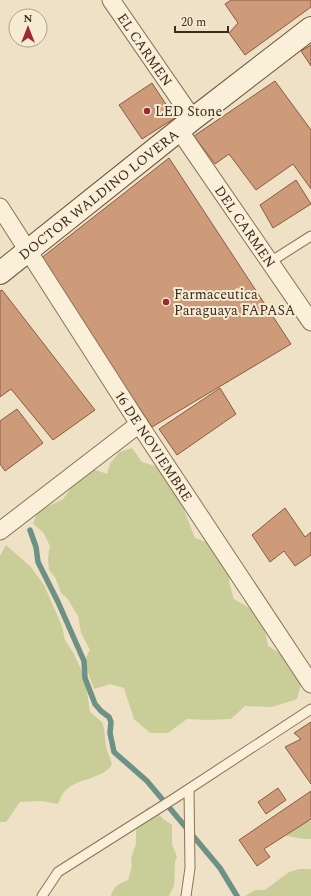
<svg xmlns="http://www.w3.org/2000/svg" width="311" height="896" viewBox="0 0 311 896" font-family="Spectral,serif">
	<style>
		.green { fill: #c9ce98 }
		.lines { fill: none; stroke-linecap: round; stroke-linejoin: round }
		.stream { stroke: #6d9187; stroke-width: 5.5 }
		.building { fill: #ce9b7a; stroke: #8a5b40 }
		.service-casing { stroke: #8a735a; stroke-width: 11 }
		.minor-casing { stroke: #8a735a; stroke-width: 19 }
		.secondary-casing { stroke: #6c543d; stroke-width: 24 }
		.service { stroke: #faefd8; stroke-width: 9 }
		.minor { stroke: #faefd8; stroke-width: 17 }
		.secondary { stroke: #faefd8; stroke-width: 22 }
		.poi-dot { fill: #9b292d; stroke: #f6ecd4; stroke-width: 1.5 }
		.labels { text-anchor: middle; dominant-baseline: central; stroke-width: 4; stroke-linejoin: round; paint-order: stroke }
		.street-label { font-size: 14px; fill: #3a2b1e; stroke: #f6ecd4 }
		.poi-label { font-size: 14px; fill: #3a2b1e; stroke: #f6ecd4; text-anchor: start }
	</style>
	<rect width="100%" height="100%" fill="#efe1c5"/>
	<path class="green" d="M132 448 142 462 155 466 186 495 184 510 195 538 220 547 230 562 229 582 234 599 256 612 264 625 268 646 281 654 301 684 297 699 272 707 245 706 231 719 208 720 187 719 168 733H150L134 719 124 688 110 684 94 689 84 661 90 650 81 633 78 616 67 598 61 593 55 577 49 570 48 557 50 546 43 532 33 524 37 512 63 499 83 472 96 470 107 474 110 464 119 452Z
		M6 545 31 567 44 585 62 626 65 640 74 654 85 678 90 712 102 722 104 728 106 747 112 764C103 780 79 777 66 790 62 793 60 799 58 804L42 801 20 802 6 822H0V556Z
		M148 807 155 809 162 818 172 825V844L177 857 175 862 174 886 169 896H111C113 886 120 883 128 880L132 866 131 858 136 844V829L130 822 140 816Z
		M297 821H311V839H304L287 836 288 827Z
		M299 869H311V896H245L255 890H265L289 872Z"/>
	<g class="lines">
		<path class="stream" d="M30 530 36 547 38 562 58 602 84 661 85 678 95 704 101 711 109 717 111 722 110 733 114 752 147 781 220 868 237 896"/>
	</g>
	<path class="building" d="M231 0H311V7L245 55 229 33 238 23 225 4Z
		M311 45V66L301 51Z
		M275 81 311 130V189L293 164 256 190 229 154 215 164 194 136Z
		M152 83 175 118 142 139 119 105Z
		M169 158 291 344 152 427 40 259Z
		M296 180 311 204 273 228 260 205Z
		M2 290 95 410 53 440 11 389 0 397V291Z
		M220 388 236 414 177 455 159 429Z
		M17 409 43 443 5 471 0 464V421Z
		M285 508 305 537 311 532V555L295 566 284 551 270 562 252 535Z
		M311 722V784L285 747 301 739 294 733Z
		M278 788 286 800 266 814 258 802Z
		M311 791V819L264 849 270 857 257 866 239 840Z"/>
	<g class="lines">
		<defs>
			<path id="service" d="M270 262 311 236
				M42 896 58 872 175 798 311 709
				M186 896 190 868 189 789"/>
			<g id="minor">
				<path id="s1" d="M111 0 193 119"/>
				<path id="s2" d="M179 130 311 322"/>
				<path id="s3" d="M0 207 139 424 311 684"/>
				<path d="M0 531 139 424"/>
			</g>
			<g id="secondary">
				<path id="s4" d="M0 273 193 119 311 28"/>
			</g>
		</defs>
		<use href="#service" class="service-casing"/>
		<use href="#minor" class="minor-casing"/>
		<use href="#secondary" class="secondary-casing"/>
		<use href="#service" class="service"/>
		<use href="#minor" class="minor"/>
		<use href="#secondary" class="secondary"/>
	</g>
	<g class="poi-dot">
		<circle cx="147" cy="111" r="4"/>
		<circle cx="166" cy="302" r="4"/>
	</g>
	<g class="labels">
		<g class="street-label">
			<text stroke="none"><textPath href="#s1" startOffset="60">EL CARMEN</textPath></text>
			<text stroke="none"><textPath href="#s4" startOffset="126">DOCTOR WALDINO LOVERA</textPath></text>
			<text stroke="none"><textPath href="#s2" startOffset="117">DEL CARMEN</textPath></text>
			<text stroke="none"><textPath href="#s3" startOffset="284">16 DE NOVIEMBRE</textPath></text>
		</g>
		<g class="poi-label">
			<text x="155" y="111">LED Stone</text>
			<text x="174" y="294">Farmaceutica<tspan x="174" dy="16">Paraguaya FAPASA</tspan></text>
		</g>
	</g>
	<g transform="translate(28 28)"><circle r="19" fill="#f6ecd4" stroke="#ab9f8b"/>
	<path d="M0-3L7 15L0 10L-7 15Z" fill="#9b292d"/>
	<text y="-6" font-size="11" font-weight="bold" text-anchor="middle" fill="#3a2b1e">N</text>
	</g>
	<path d="M175 26v6h53v-6" fill="none" stroke="#3a2b1e" stroke-width="2"/>
	<text x="181" y="26" font-size="12" fill="#3a2b1e" stroke="#f6ecd4" stroke-width="3" paint-order="stroke">20 m</text>
</svg>
